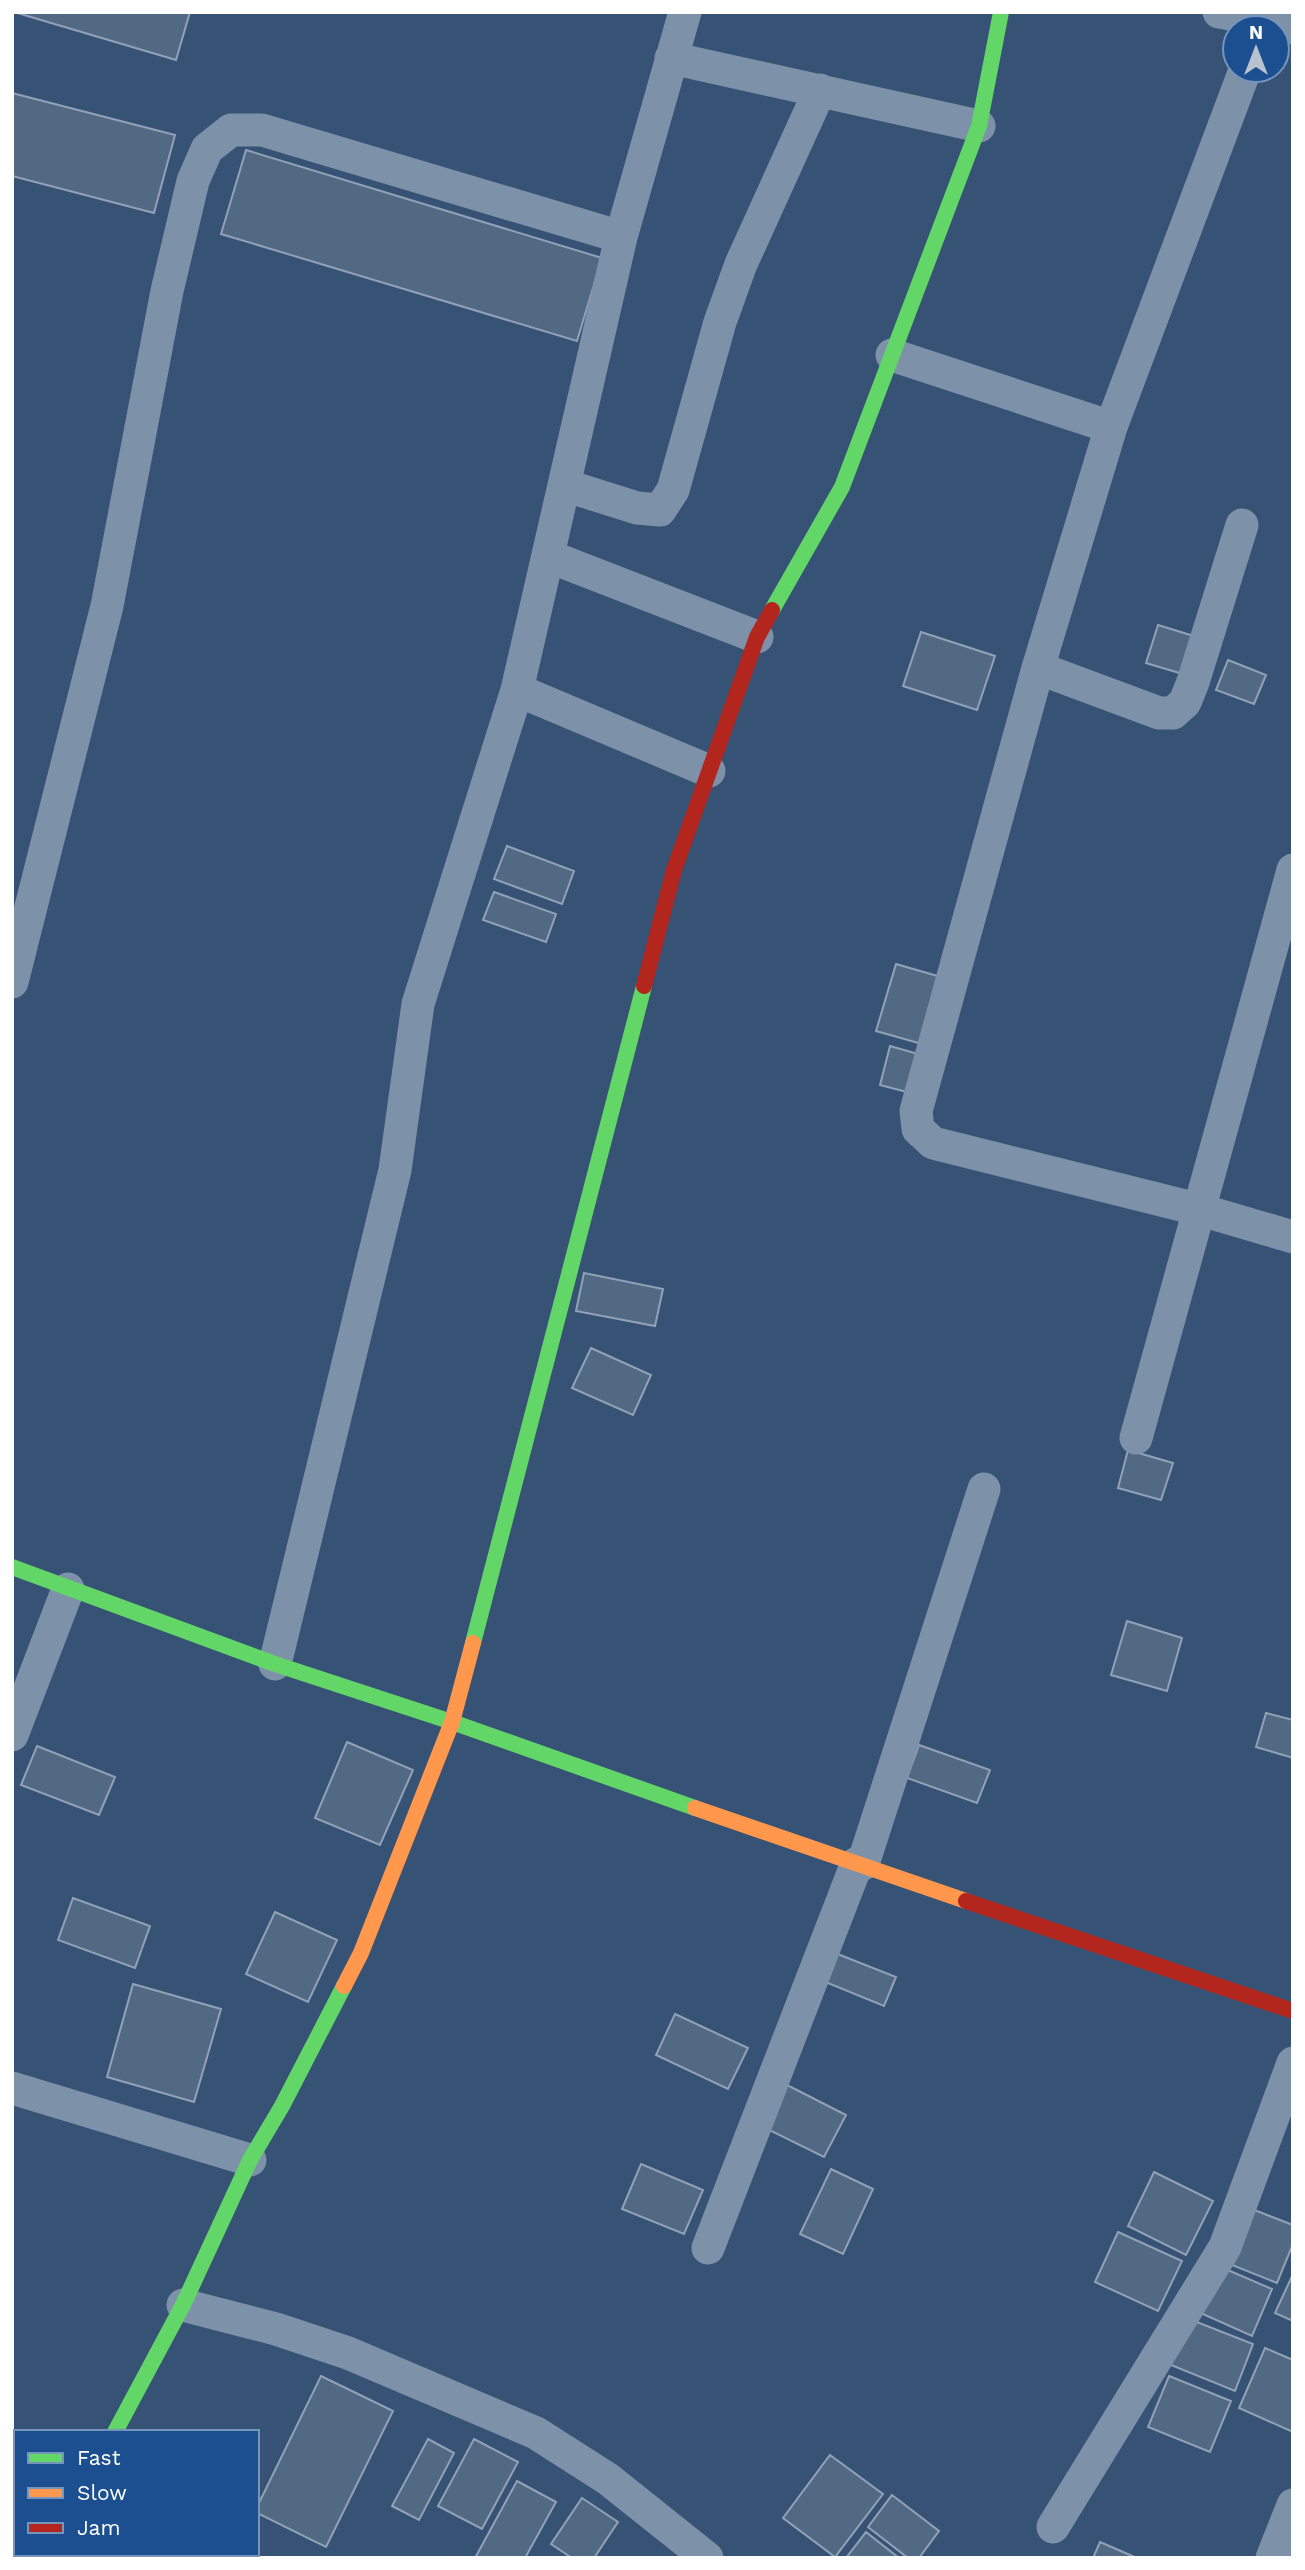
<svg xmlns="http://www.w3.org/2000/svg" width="1305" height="2570" viewBox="0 0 1305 2570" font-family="'Work Sans',sans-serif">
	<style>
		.building { fill: #526984; stroke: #92a2b6; stroke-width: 2 }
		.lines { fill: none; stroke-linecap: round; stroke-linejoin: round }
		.street { stroke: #7d92a8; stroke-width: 33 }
		.fast { stroke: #63d668; stroke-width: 16 }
		.slow { stroke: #ff974d; stroke-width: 16 }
		.jam { stroke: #b3261e; stroke-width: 16 }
	</style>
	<rect width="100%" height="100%" fill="#365274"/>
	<path class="building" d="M14 12H190L176 60Z
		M12 93 175 135 154 213 12 176Z
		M246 150 602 258 577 341 221 234Z
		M1158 625 1197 637 1186 675 1146 663Z
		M921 632 995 656 977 710 903 686Z
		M1228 660 1266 675 1254 704 1216 690Z
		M507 846 574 871 562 904 494 879Z
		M494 892 556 914 546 942 483 920Z
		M896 964 941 977 922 1044 876 1031Z
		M890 1046 918 1054 907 1092 880 1085Z
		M584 1273 663 1289 655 1326 576 1311Z
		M591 1348 651 1375 633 1415 572 1388Z
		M1128 1450 1173 1463 1161 1500 1118 1488Z
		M1127 1621 1182 1638 1167 1691 1111 1675Z
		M1266 1713 1293 1720V1758L1256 1747Z
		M347 1742 413 1770 380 1845 315 1818Z
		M919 1745 990 1770 977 1803 907 1778Z
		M37 1746 115 1777 99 1815 21 1785Z
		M73 1898 150 1926 135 1968 58 1940Z
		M275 1912 337 1940 308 2002 246 1974Z
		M830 1951 896 1977 884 2006 818 1979Z
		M133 1984 221 2009 194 2102 107 2077Z
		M675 2014 748 2048 728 2089 656 2055Z
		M785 2084 846 2115 824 2157 763 2127Z
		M641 2164 703 2190 684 2234 622 2209Z
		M831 2169 873 2189 843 2254 800 2234Z
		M1154 2172 1213 2201 1186 2255 1128 2226Z
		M1244 2206 1293 2225V2244L1277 2283 1222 2261Z
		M1118 2232 1182 2261 1158 2311 1095 2282Z
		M1216 2265 1272 2289 1252 2336 1196 2311Z
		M1293 2274V2321L1275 2313Z
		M1184 2317 1253 2344 1235 2391 1166 2363Z
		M1265 2348 1293 2360V2432L1239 2408Z
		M321 2376 393 2411 326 2547 257 2513V2507Z
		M1169 2376 1231 2401 1210 2452 1148 2427Z
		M428 2439 454 2453 419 2520 392 2506Z
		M474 2439 518 2462 482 2529 438 2506Z
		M830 2455 883 2494 835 2557 783 2518Z
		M517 2481 556 2502 525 2558H475Z
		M892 2495 939 2531 919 2558H908L868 2527Z
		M582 2498 618 2522 594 2558H572L551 2544Z
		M866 2532 899 2558H846Z
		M1100 2542 1137 2558H1093Z"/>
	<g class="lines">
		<path class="street" d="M1219 12 1264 20 1293 28
			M671 58 979 126
			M1245 70 1111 427 1038 668 916 1111 918 1129 933 1143 1201 1210 1293 1237
			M892 355 1111 427
			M564 485 637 508 660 510 673 490 720 322 741 264 820 90
			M548 556 757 637
			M1038 668 1159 713H1173L1185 702 1193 682 1242 525
			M517 690 709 771
			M12 982 107 606 167 291 193 181 207 149 231 130H262L621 237
			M1136 1438 1293 870
			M275 1664 395 1170 418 1004 517 690 621 237 685 12
			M12 1735 68 1589
			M863 1864 984 1489
			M12 2088 250 2160
			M708 2248 857 1863
			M183 2305 276 2329 348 2353 536 2433 608 2479 707 2558
			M1053 2527 1225 2247 1293 2063
			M40 2558 42 2554
			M1272 2558 1293 2505"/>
		<path class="fast" d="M772 610 842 487 979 126 1001 12
			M12 1567 275 1664 452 1722 695 1808
			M473 1643 644 986
			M115 2432 183 2305 250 2160 282 2106 344 1986"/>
		<path class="slow" d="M695 1808 966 1901
			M344 1986 361 1953 452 1722 473 1643"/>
		<path class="jam" d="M644 986 674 870 757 637 772 610
			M966 1901 1293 2011"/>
	</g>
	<rect width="1305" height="2570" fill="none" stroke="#ffffff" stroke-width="28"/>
	<rect x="14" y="2430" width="245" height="126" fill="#1b4f8f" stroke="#7695bc" stroke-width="2"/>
	<rect x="28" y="2453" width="35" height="10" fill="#63d668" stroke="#7695bc" stroke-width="2"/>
	<text x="77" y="2465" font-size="21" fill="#ffffff">Fast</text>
	<rect x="28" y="2488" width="35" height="10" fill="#ff974d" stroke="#7695bc" stroke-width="2"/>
	<text x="77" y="2500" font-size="21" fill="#ffffff">Slow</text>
	<rect x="28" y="2523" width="35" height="10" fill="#b3261e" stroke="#7695bc" stroke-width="2"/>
	<text x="77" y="2535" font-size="21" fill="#ffffff">Jam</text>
	<g transform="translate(1256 49)"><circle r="33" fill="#1b4f8f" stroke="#7695bc" stroke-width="2"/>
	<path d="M0-5L12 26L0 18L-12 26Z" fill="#b9c2ce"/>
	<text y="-10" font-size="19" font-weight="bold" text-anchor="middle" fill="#ffffff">N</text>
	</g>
</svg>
